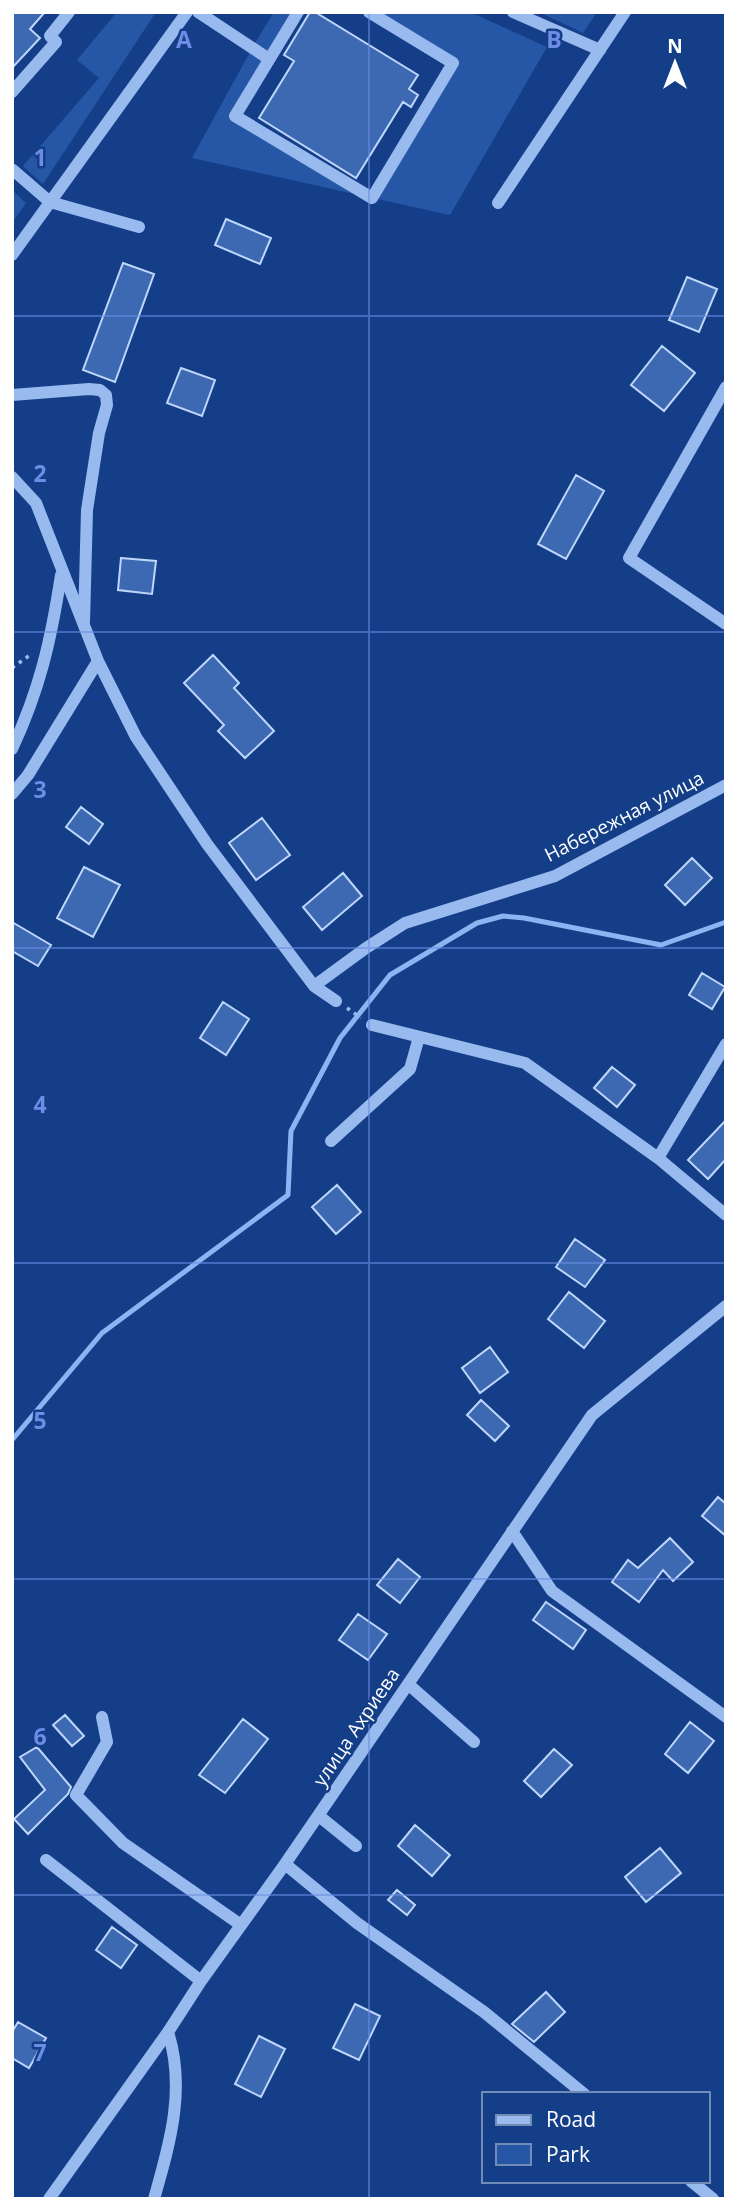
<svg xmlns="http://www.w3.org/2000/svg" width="738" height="2211" viewBox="0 0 738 2211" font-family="'Open Sans',sans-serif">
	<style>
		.green { fill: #2657a7 }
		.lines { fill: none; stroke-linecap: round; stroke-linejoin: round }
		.stream { stroke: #8bb4f3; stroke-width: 5 }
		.building { fill: #3c69b2; stroke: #bfd6fb; stroke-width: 2 }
		.path { stroke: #99baef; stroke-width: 3.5; stroke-dasharray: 3.5 5; stroke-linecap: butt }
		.minor { stroke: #99baef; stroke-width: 12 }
		.grid { fill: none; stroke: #6c8ce6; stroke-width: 2; stroke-opacity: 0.55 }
		.labels { text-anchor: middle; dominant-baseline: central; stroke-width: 5; stroke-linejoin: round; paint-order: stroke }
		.street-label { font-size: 19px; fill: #fff; stroke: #143f88 }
		.grid-label { font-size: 23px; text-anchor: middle; font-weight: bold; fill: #6c8ce6; stroke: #143f88; stroke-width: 5; stroke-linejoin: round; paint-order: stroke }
	</style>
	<rect width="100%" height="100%" fill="#143f88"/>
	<path class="green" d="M117 12H156L43 184 23 166 99 78 77 60Z
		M274 12H298L272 54 255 43Z
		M369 12H470L547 47 450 215 192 158 250 52 267 63 236 115 372 197 453 63Z
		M539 12H597L583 33Z
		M12 190 26 203 12 223Z"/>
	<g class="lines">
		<path class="stream" d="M12 1440 102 1333 288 1195 291 1131 340 1038 390 975 477 923 503 916 524 918 661 945 726 922"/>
	</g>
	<path class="building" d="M12 12H45L30 29 40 38 12 68Z
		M310 12H315L418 75 409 89 418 95 411 107 403 102 356 178 259 118 294 61 284 55Z
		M226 219 271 238 260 264 215 245Z
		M123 263 154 274 115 382 83 370Z
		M687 277 717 289 699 332 669 320Z
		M662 346 695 373 664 411 631 385Z
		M181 368 215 380 202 416 167 403Z
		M576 475 604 491 566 559 538 544Z
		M121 558 156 561 152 594 118 590Z
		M213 655 239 683 234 688 274 731 245 758 218 731 224 725 184 683Z
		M81 807 103 824 89 844 66 827Z
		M262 818 290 855 256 880 229 843Z
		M692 858 712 878 685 905 665 885Z
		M84 867 120 885 93 937 57 918Z
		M343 873 362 896 322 930 303 907Z
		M12 922 51 945 38 966 12 951Z
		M702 973 725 987 712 1009 689 995Z
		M223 1002 249 1019 226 1055 200 1038Z
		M612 1067 635 1085 617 1107 594 1088Z
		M726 1120V1159L708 1179 688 1160Z
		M337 1185 361 1212 336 1234 312 1207Z
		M575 1239 605 1260 585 1287 556 1267Z
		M569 1292 605 1321 584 1348 548 1319Z
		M490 1347 508 1372 480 1393 462 1368Z
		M481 1400 509 1426 495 1441 467 1415Z
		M718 1497 726 1504V1536L702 1516Z
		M670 1538 693 1562 673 1581 663 1570 639 1602 612 1582 628 1560 638 1568Z
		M398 1559 420 1577 400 1603 377 1585Z
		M546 1602 586 1630 573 1649 533 1620Z
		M358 1614 387 1634 368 1660 339 1640Z
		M65 1715 84 1736 72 1746 53 1725Z
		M243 1719 268 1739 225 1793 199 1775Z
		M690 1722 714 1741 688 1773 665 1754Z
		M37 1747 71 1787 68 1794 28 1834 14 1819 45 1790 20 1757Z
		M554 1749 572 1765 541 1797 524 1781Z
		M415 1825 450 1855 432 1876 398 1846Z
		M660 1848 681 1873 646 1902 625 1877Z
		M397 1890 415 1905 407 1915 388 1900Z
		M112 1927 137 1945 121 1968 96 1950Z
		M546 1992 565 2012 534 2042 512 2024Z
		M355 2004 380 2016 359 2060 333 2048Z
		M18 2022 46 2038 29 2068 12 2058V2032Z
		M259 2036 285 2049 261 2097 235 2084Z"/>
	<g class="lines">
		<path class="path" d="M12 668 30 655
			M347 1008 361 1018"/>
		<path class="minor" d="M198 12 269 59
			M298 12 235 116 372 198 453 63 369 12
			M513 12 600 50
			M12 92 56 42 50 36 69 12
			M13 170 50 202 139 227
			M498 203 625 12
			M12 255 187 12
			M726 387 629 558 726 624
			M12 395 89 389 100 390 106 395 107 405 99 433 87 510 84 622
			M12 477 36 503 98 661 136 737 207 844 314 986 336 1001
			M12 749C40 689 51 640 61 575
			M12 794 28 775 98 661
			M314 986 366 948 405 923 555 876 726 785
			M372 1025 525 1063 658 1158 726 1215
			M331 1141 410 1069 419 1037
			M658 1158 726 1044
			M512 1531 552 1591 726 1717
			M408 1684 474 1742
			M102 1717 107 1742 76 1795 123 1843 241 1925
			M319 1816 356 1846
			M46 1860 201 1981
			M285 1864 357 1923 484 2012 584 2094
			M691 2181 713 2199
			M49 2199 168 2032 201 1981 285 1864 592 1415 726 1306
			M154 2199C170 2143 186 2089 168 2032"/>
	</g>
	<path class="grid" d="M369 12V2199M12 316H726M12 632H726M12 948H726M12 1263H726M12 1579H726M12 1895H726"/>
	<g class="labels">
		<g class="street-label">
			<text transform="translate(624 816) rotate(-27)">Набережная улица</text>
			<text transform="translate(356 1727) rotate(-56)">улица Ахриева</text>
		</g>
	</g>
	<g class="grid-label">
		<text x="184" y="48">A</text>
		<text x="554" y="48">B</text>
		<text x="40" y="166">1</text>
		<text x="40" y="482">2</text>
		<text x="40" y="798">3</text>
		<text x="40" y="1113">4</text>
		<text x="40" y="1429">5</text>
		<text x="40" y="1745">6</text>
		<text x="40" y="2061">7</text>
	</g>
	<rect width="738" height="2211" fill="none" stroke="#ffffff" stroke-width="28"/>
	<rect x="482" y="2092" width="228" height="91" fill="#143f88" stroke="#728cb8" stroke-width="2"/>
	<rect x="496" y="2115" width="35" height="10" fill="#99baef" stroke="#728cb8" stroke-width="2"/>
	<text x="546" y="2127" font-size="21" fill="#ffffff">Road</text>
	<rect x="496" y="2144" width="35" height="21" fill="#2657a7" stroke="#728cb8" stroke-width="2"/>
	<text x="546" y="2162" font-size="21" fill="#ffffff">Park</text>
	<g transform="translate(675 63)" stroke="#143f88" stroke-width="5" paint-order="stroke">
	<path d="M0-5L12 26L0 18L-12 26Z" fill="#ffffff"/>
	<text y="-10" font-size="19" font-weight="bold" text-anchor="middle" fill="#ffffff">N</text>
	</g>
</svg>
